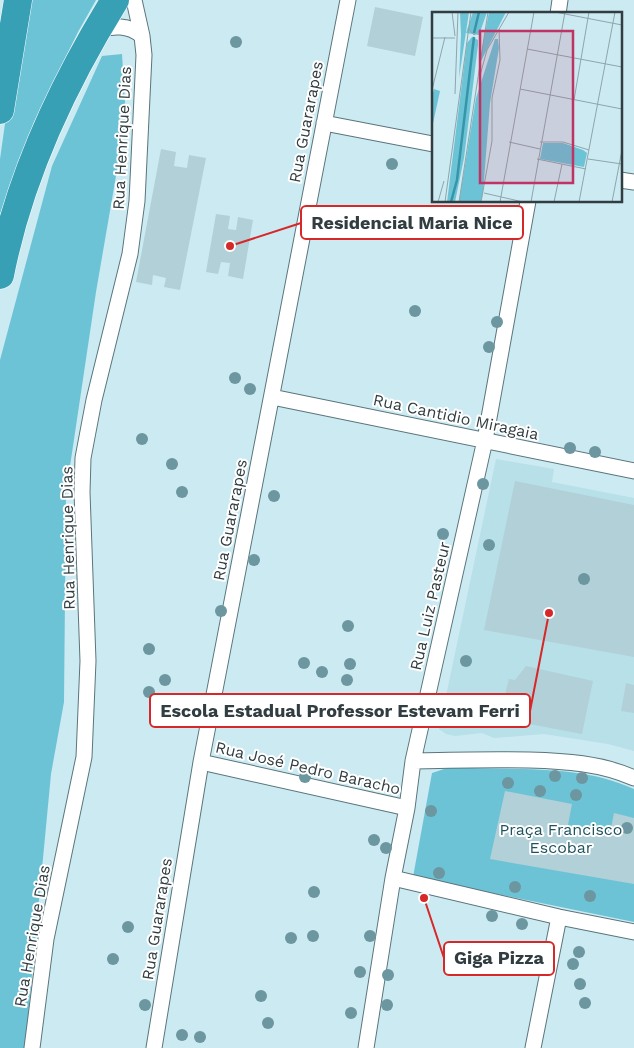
<svg xmlns="http://www.w3.org/2000/svg" width="634" height="1048" viewBox="0 0 634 1048" font-family="'Work Sans',sans-serif">
	<style>
		.built { fill: #b8e0e9 }
		.green { fill: #6cc3d6 }
		.building { fill: #b2d0d7 }
		.lines { fill: none; stroke-linecap: round; stroke-linejoin: round }
		.street-casing { stroke: #5a757c; stroke-width: 17 }
		.highway-casing { stroke: #fff; stroke-width: 29 }
		.street { stroke: #fff; stroke-width: 15 }
		.highway { stroke: #38a0b5; stroke-width: 28 }
		.tree { fill: #6c96a0 }
		.labels { text-anchor: middle; dominant-baseline: central; stroke-width: 4; stroke-linejoin: round; paint-order: stroke }
		.street-label { font-size: 16px; fill: #313d40; stroke: #fff }
		.park-label { font-size: 16px; fill: #1e525d; stroke: #fff }
		.inset-river { fill: none; stroke: #3795a9; stroke-width: 2.5 }
		.inset-road { fill: none; stroke: #8ea5ab; stroke-width: 1 }
		.view { fill: #c03365; fill-opacity: 0.15; stroke: #c03365; stroke-width: 2.5 }
		.inset-edge { fill: none; stroke: #313d40; stroke-width: 2.5 }
		.leader { fill: none; stroke: #d62828; stroke-width: 2 }
		.callout-dot { fill: #d62828; stroke: #fff; stroke-width: 2 }
		.callout { fill: #fff; stroke: #d62828; stroke-width: 2 }
		.callout-label { font-size: 18px; text-anchor: middle; font-weight: bold; fill: #313d40 }
	</style>
	<rect width="100%" height="100%" fill="#cceaf2"/>
	<path class="built" d="M496 459 554 469 552 482 634 498V751L608 744 544 734 494 738 482 733 455 736 446 734 439 729Z"/>
	<path class="green" d="M28 0H96L78 32 34 122 0 214V159L14 60Z
		M122 54 126 118 96 292 66 493 64 702 51 774 25 1048H0V360L52 166 102 56Z
		M450 767C509 771 579 763 634 789V922L413 877 432 773Z"/>
	<path class="building" d="M375 7 423 17 415 56 367 46Z
		M161 149 176 152 174 166 187 168 189 155 206 158 180 290 164 287 166 278 153 275 152 285 136 282Z
		M216 214 230 216 228 229 236 230 238 217 253 220 243 279 228 276 230 263 221 262 218 274 206 272Z
		M515 481 634 505V657L484 630Z
		M526 666 593 681 582 734 503 719 506 690 509 679 515 680Z
		M626 683 634 685V713L621 711Z
		M505 791 572 804 568 825 610 833 614 813 634 818V884L490 859Z"/>
	<g class="lines">
		<defs>
			<path id="street" d="M558 14 560 0
				M96 30C114 26 128 24 142 36
				M324 123 433 144
				M620 180 634 182
				M272 397 634 471
				M413 761C452 760 490 759 529 760 564 761 601 763 634 778
				M201 762 407 808
				M393 878 559 917 634 932
				M32 1048 46 939 84 757 88 661 82 492 83 458 94 400 130 254 137 201 144 55 142 36 134 0
				M154 1048 201 762 348 0
				M366 1048 393 878 407 808 413 761 485 440 528 201
				M533 1048 559 917"/>
			<path id="highway" d="M0 110 18 0
				M0 275C19 178 63 84 115 0"/>
		</defs>
		<use href="#street" class="street-casing"/>
		<use href="#highway" class="highway-casing"/>
		<use href="#street" class="street"/>
		<use href="#highway" class="highway"/>
	</g>
	<g class="tree">
		<circle cx="236" cy="42" r="6"/>
		<circle cx="392" cy="164" r="6"/>
		<circle cx="415" cy="311" r="6"/>
		<circle cx="497" cy="322" r="6"/>
		<circle cx="489" cy="347" r="6"/>
		<circle cx="235" cy="378" r="6"/>
		<circle cx="250" cy="389" r="6"/>
		<circle cx="142" cy="439" r="6"/>
		<circle cx="570" cy="448" r="6"/>
		<circle cx="595" cy="452" r="6"/>
		<circle cx="172" cy="464" r="6"/>
		<circle cx="483" cy="484" r="6"/>
		<circle cx="182" cy="492" r="6"/>
		<circle cx="274" cy="496" r="6"/>
		<circle cx="443" cy="534" r="6"/>
		<circle cx="489" cy="545" r="6"/>
		<circle cx="254" cy="560" r="6"/>
		<circle cx="584" cy="579" r="6"/>
		<circle cx="221" cy="611" r="6"/>
		<circle cx="348" cy="626" r="6"/>
		<circle cx="149" cy="649" r="6"/>
		<circle cx="466" cy="661" r="6"/>
		<circle cx="304" cy="663" r="6"/>
		<circle cx="350" cy="664" r="6"/>
		<circle cx="322" cy="672" r="6"/>
		<circle cx="165" cy="680" r="6"/>
		<circle cx="347" cy="680" r="6"/>
		<circle cx="149" cy="692" r="6"/>
		<circle cx="334" cy="700" r="6"/>
		<circle cx="555" cy="776" r="6"/>
		<circle cx="305" cy="777" r="6"/>
		<circle cx="582" cy="778" r="6"/>
		<circle cx="508" cy="783" r="6"/>
		<circle cx="540" cy="791" r="6"/>
		<circle cx="576" cy="795" r="6"/>
		<circle cx="431" cy="811" r="6"/>
		<circle cx="627" cy="828" r="6"/>
		<circle cx="374" cy="840" r="6"/>
		<circle cx="386" cy="848" r="6"/>
		<circle cx="439" cy="873" r="6"/>
		<circle cx="515" cy="887" r="6"/>
		<circle cx="314" cy="892" r="6"/>
		<circle cx="590" cy="896" r="6"/>
		<circle cx="492" cy="916" r="6"/>
		<circle cx="522" cy="924" r="6"/>
		<circle cx="128" cy="927" r="6"/>
		<circle cx="313" cy="936" r="6"/>
		<circle cx="370" cy="936" r="6"/>
		<circle cx="291" cy="938" r="6"/>
		<circle cx="579" cy="952" r="6"/>
		<circle cx="113" cy="959" r="6"/>
		<circle cx="573" cy="964" r="6"/>
		<circle cx="360" cy="972" r="6"/>
		<circle cx="388" cy="975" r="6"/>
		<circle cx="580" cy="984" r="6"/>
		<circle cx="261" cy="996" r="6"/>
		<circle cx="585" cy="1003" r="6"/>
		<circle cx="145" cy="1005" r="6"/>
		<circle cx="387" cy="1005" r="6"/>
		<circle cx="351" cy="1013" r="6"/>
		<circle cx="268" cy="1023" r="6"/>
		<circle cx="182" cy="1035" r="6"/>
		<circle cx="200" cy="1037" r="6"/>
	</g>
	<g class="labels">
		<g class="street-label">
			<text transform="translate(306 122) rotate(-79)">Rua Guararapes</text>
			<text transform="translate(122 138) rotate(-87)">Rua Henrique Dias</text>
			<text transform="translate(456 417) rotate(12)">Rua Cantidio Miragaia</text>
			<text transform="translate(230 520) rotate(-79)">Rua Guararapes</text>
			<text transform="translate(68 538) rotate(-91)">Rua Henrique Dias</text>
			<text transform="translate(430 606) rotate(-77)">Rua Luiz Pasteur</text>
			<text transform="translate(308 768) rotate(13)">Rua José Pedro Baracho</text>
			<text transform="translate(157 919) rotate(-81)">Rua Guararapes</text>
			<text transform="translate(32 936) rotate(-80)">Rua Henrique Dias</text>
		</g>
		<g class="park-label">
			<text x="561" y="829">Praça Francisco<tspan x="561" dy="18">Escobar</tspan></text>
		</g>
	</g>
	<g transform="translate(432 12)">
		<rect width="190" height="190" fill="#cceaf2"/>
		<path d="M28 0H37L27 66 29 23ZM41 0H55L47 23 34 21ZM57 0H74L47 53ZM40 25 46 28V33L32 146 23 190H15L35 31ZM63 27H66L67 36 58 91 51 181 49 190H27L44 86ZM2 77 8 79 0 116V84ZM111 131H131L151 138 155 141 152 155 108 147Z" fill="#6cc3d6"/>
		<path class="inset-river" d="M42 21 47 0M19 190 25 168 42 25"/>
		<path class="inset-road" d="M20 0 23 24M123 0 190 13M36 16 42 23 49 17M0 26H23M95 37 190 55M47 67 55 38 77 0M88 77 190 97M0 78 13 25M23 82 26 0M142 88 157 0M77 130 108 137M108 130H131L157 138M105 147 154 157M156 147 190 152M52 181 91 190M6 190 12 169M13 190 39 0M27 190 56 0M49 190 60 129V86L68 48 67 17M68 190 102 0M99 190 133 0M122 190 130 152M147 190 183 0M180 190 190 138"/>
		<path class="view" d="M48 19H141V171H48Z"/>
		<rect width="190" height="190" class="inset-edge"/>
	</g>
	<path class="leader" d="M230 246L301 223M549 613L530 711M424 898L444 958"/>
	<g class="callout-dot">
		<circle cx="230" cy="246" r="5"/>
		<circle cx="549" cy="613" r="5"/>
		<circle cx="424" cy="898" r="5"/>
	</g>
	<g class="callout">
		<rect x="301" y="206" width="222" height="33" rx="5"/>
		<rect x="150" y="694" width="380" height="33" rx="5"/>
		<rect x="444" y="942" width="110" height="33" rx="5"/>
	</g>
	<g class="callout-label">
		<text x="412" y="229">Residencial Maria Nice</text>
		<text x="340" y="717">Escola Estadual Professor Estevam Ferri</text>
		<text x="499" y="964">Giga Pizza</text>
	</g>
</svg>
